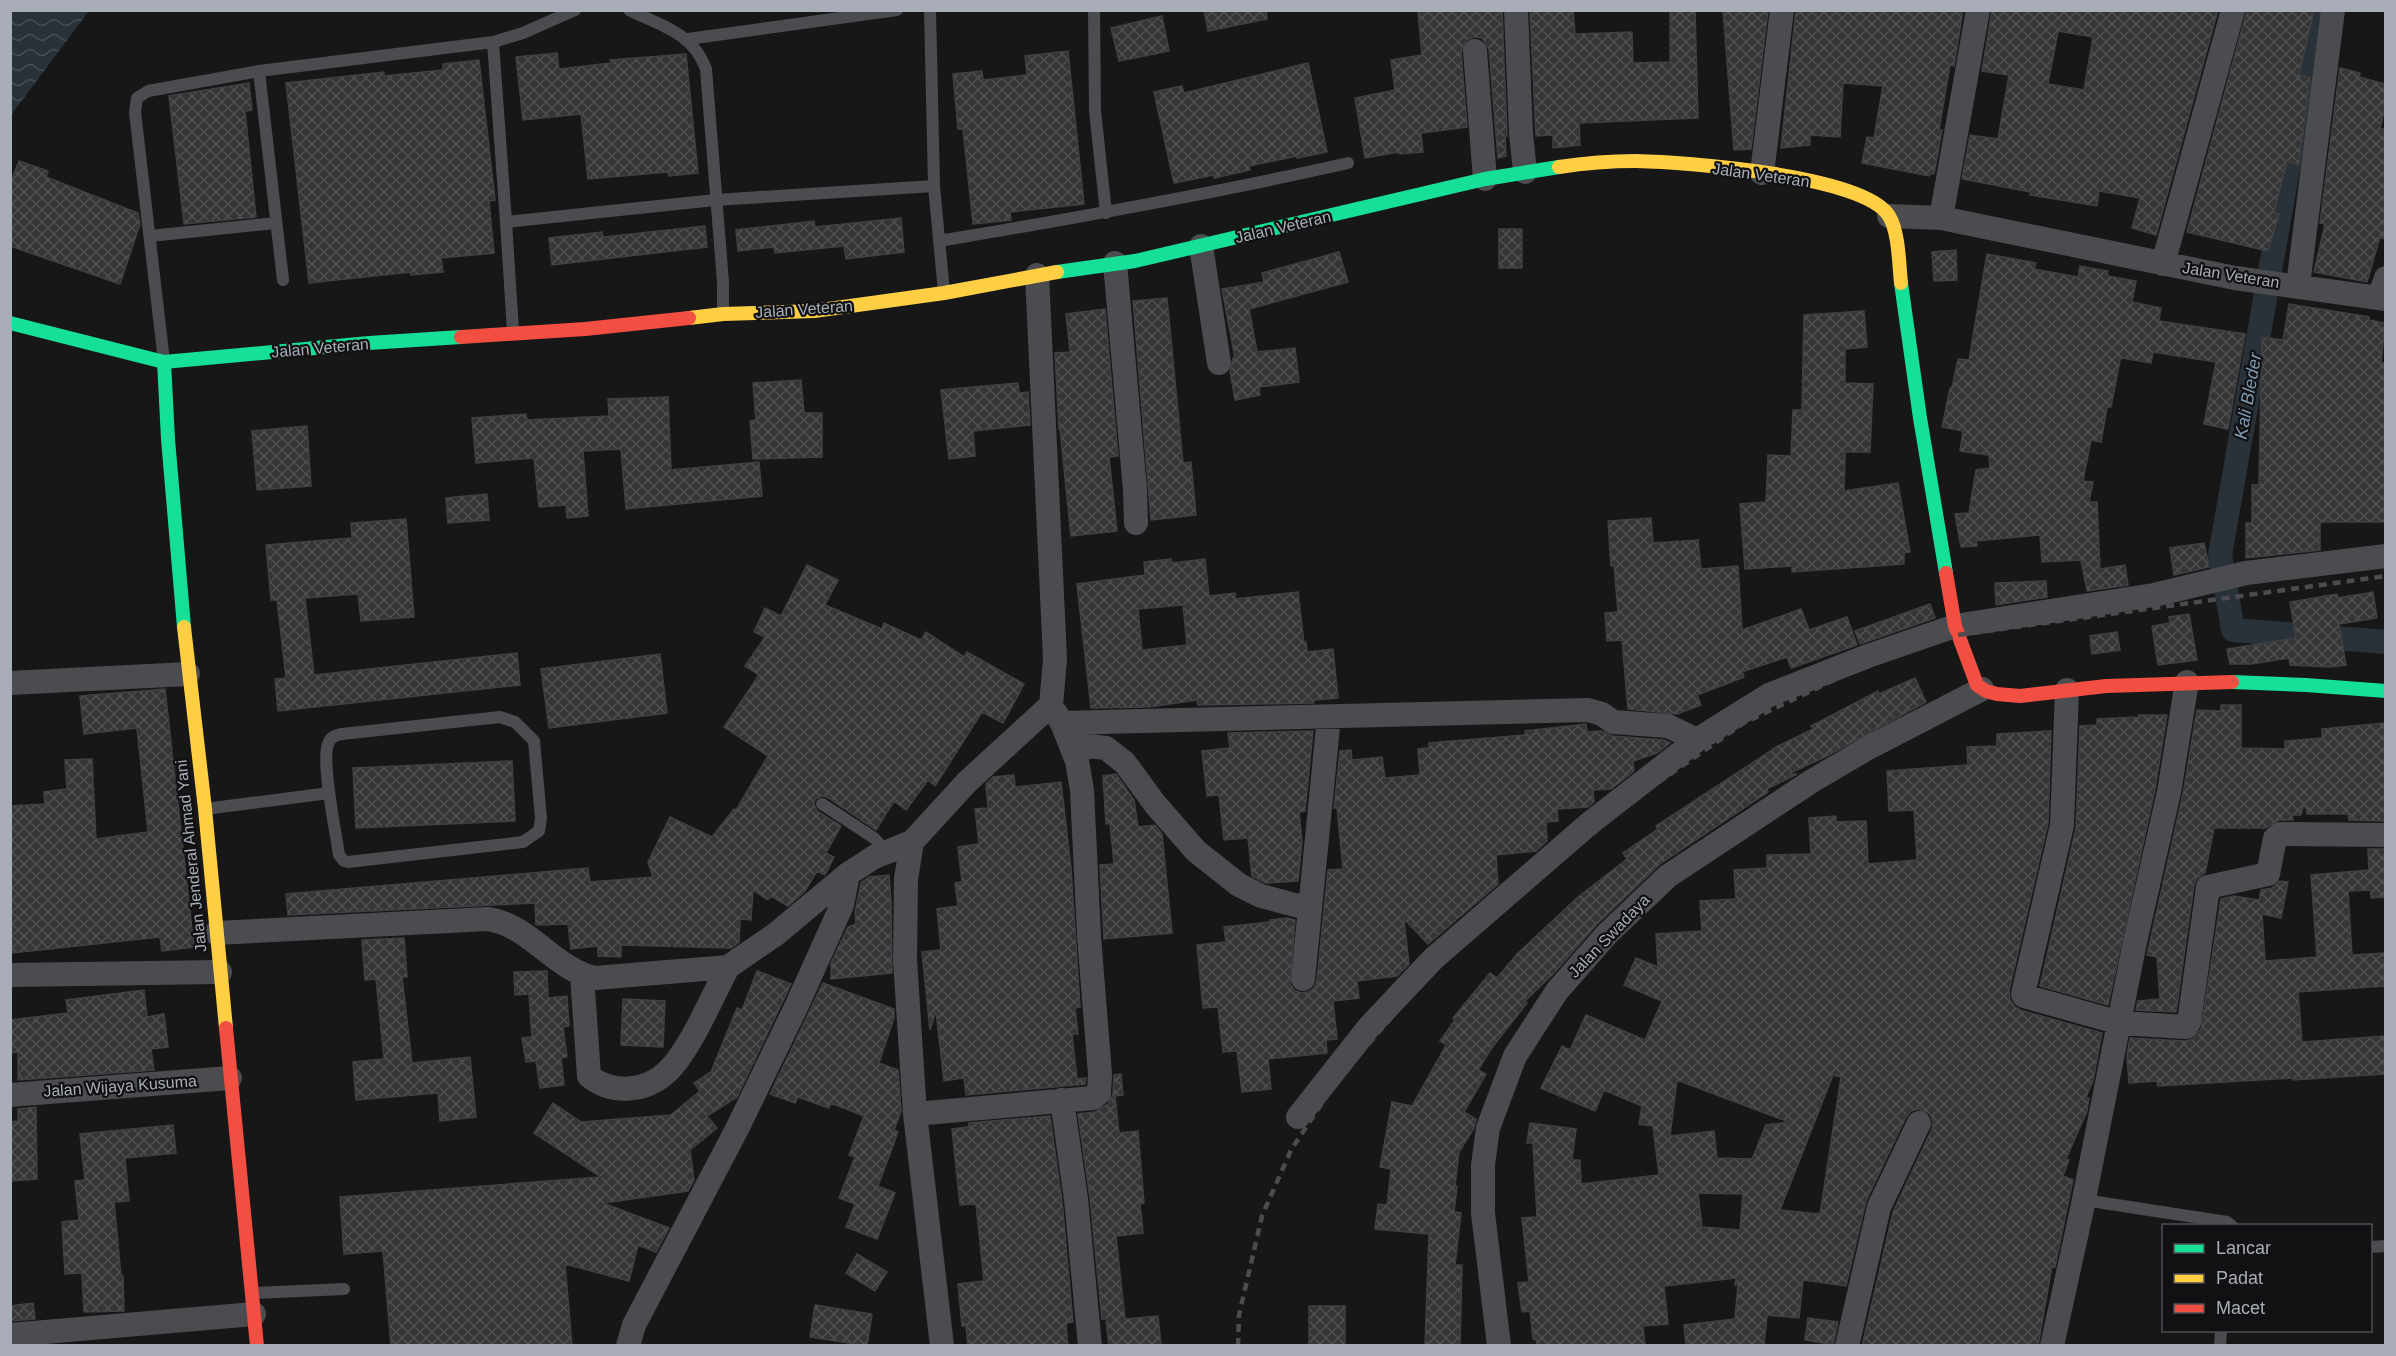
<svg xmlns="http://www.w3.org/2000/svg" width="2396" height="1356" viewBox="0 0 2396 1356" font-family="Helvetica,sans-serif">
	<style>
		.water { fill: url(#water-waves) }
		.lines { fill: none; stroke-linecap: round; stroke-linejoin: round }
		.canal { stroke: #2a3239; stroke-width: 24 }
		.building { fill: url(#building-cross-hatch); stroke: #3f4043; stroke-width: 1.5; fill-rule: evenodd }
		.lane { stroke: #4b4c50; stroke-width: 12 }
		.street { stroke: #4b4c50; stroke-width: 24 }
		.fast { stroke: #16e098; stroke-width: 14 }
		.slow { stroke: #ffcf43; stroke-width: 14 }
		.jam { stroke: #f24e42; stroke-width: 14 }
		.rail { stroke: #4b4c4f; stroke-width: 4.5; stroke-dasharray: 8 6; stroke-linecap: butt }
		.labels { text-anchor: middle; dominant-baseline: central; stroke-width: 4.5; stroke-linejoin: round; paint-order: stroke }
		.street-label { font-size: 16px; fill: #a8adb8; stroke: #111113 }
		.water-label { font-size: 18px; font-style: italic; fill: #7f9bb3; stroke: #111113 }
	</style>
	<defs>
		<pattern id="water-waves" width="16" height="10" patternUnits="userSpaceOnUse" patternTransform="scale(1.5)"><rect width="16" height="10" fill="#2a3239"/><path d="M0 5q4-4 8 0t8 0" fill="none" stroke="#464d54"/></pattern>
		<pattern id="building-cross-hatch" width="8" height="8" patternUnits="userSpaceOnUse" patternTransform="scale(1.5)"><rect width="8" height="8" fill="#353536"/><path d="M0 0l8 8M0 8l8-8" fill="none" stroke="#4f5051"/></pattern>
	</defs>
	<rect width="100%" height="100%" fill="#171717"/>
	<path class="water" d="M11 10 89 11 11 115 10 11Z"/>
	<g class="lines">
		<path class="canal" d="M2316 10 2220 555 2233 630 2386 642"/>
	</g>
	<path class="building" d="M1204 10H1266L1267 19 1208 31Z
		M1418 10H1502L1507 136H1505L1506 156 1498 158 1489 49 1482 38 1474 37 1467 40 1461 52 1467 127 1421 133 1423 152 1399 154V152L1365 158 1355 98 1395 90 1391 60 1422 55Z
		M1530 10H1573L1575 34 1632 32 1633 63 1670 62V10H1695L1698 118 1579 123 1580 145 1553 148V135L1536 136Z
		M1723 10H1768L1751 149 1734 150Z
		M1796 10H1963L1954 66 1950 65 1939 130H1942L1934 174H1930L1929 176 1862 163 1867 137 1874 138 1883 86 1843 83 1840 137 1810 135V145L1781 148Z
		M1992 10H2218L2156 235 2132 228 2140 198 2099 191 2097 206 2030 195 2031 192 1962 179 1970 135 1998 139 2009 75 1982 71ZM2058 31 2093 37 2084 90 2048 84Z
		M2247 10H2314L2299 75 2310 78 2299 164 2287 161 2274 212 2279 214 2268 251 2187 232Z
		M1162 16 1169 51 1119 61 1111 28Z
		M1068 51 1084 204 1010 212 1011 220 973 224 963 129H958L953 74 982 71 983 80 1027 75 1025 56Z
		M557 53 559 69 611 63 610 60 686 54 698 173 669 176 668 172 588 179 581 114 523 120 516 57Z
		M479 60 495 200 489 201 494 253 441 258 443 272 411 275V272L309 283 286 83 384 72V76L443 70V64Z
		M1308 63 1327 152 1297 158V156L1249 166 1250 170 1214 178V175L1174 183 1154 92 1182 86 1184 93Z
		M2340 68 2360 73 2359 77 2385 84V107L2380 128 2385 130V239L2380 237 2367 282 2314 272 2325 224 2320 223Z
		M249 83 252 110 245 111 256 217 184 224 169 96Z
		M19 161 48 171 46 177 138 213 140 224 120 284 10 246V184Z
		M901 218 904 252 846 259 844 246 775 253 774 247 738 251 736 230 814 221 815 227Z
		M705 226 707 247 552 265 549 238 602 232 603 237Z
		M1499 229H1522V268H1499Z
		M1956 250 1957 280 1934 281 1932 252Z
		M1339 252 1348 282 1249 309 1257 352 1295 348 1299 382 1259 387 1260 395 1235 400 1230 371 1233 358H1235L1222 289 1264 282 1262 273Z
		M1987 254 2036 263 2034 269 2078 277 2080 266 2108 271 2107 276 2136 281 2132 302 2161 308 2159 321 2245 334 2228 429 2204 424 2216 362 2153 352 2151 363 2121 358 2120 360 2111 407H2107L2101 442 2091 440 2083 481 2093 482 2089 502H2097L2100 569 2125 565 2128 585 2087 591 2081 560 2042 562 2040 535 1976 541 1977 546 1961 547 1955 514 1969 513 1976 470 1990 468 1989 455 1960 451 1963 431 1942 427 1950 388H1952L1958 359 1969 360Z
		M1167 298 1183 463 1191 462 1196 515 1151 520 1133 301Z
		M2289 304 2369 317V320L2385 323 2381 363H2385V522H2322L2320 523V550L2246 558V523H2252V485H2259L2262 337 2283 340Z
		M1105 309 1118 456 1109 457 1117 531 1071 536 1060 429H1059L1055 353 1070 352 1066 314Z
		M1864 311 1867 347 1845 349V383L1873 384 1870 452H1845L1844 491 1898 483 1910 552 1904 553V564L1792 572V566L1745 569 1740 504 1766 502 1768 455 1791 456 1793 410H1802L1804 315Z
		M801 380 804 413H822V457L753 459 750 421 756 420 753 383Z
		M1018 383 1019 393 1028 392 1030 425 973 431 975 456 949 459 941 390Z
		M668 397 671 470 759 462 762 496 626 509 621 449 583 451 588 516 567 518 566 505 539 507 534 458 476 463 472 418 526 414 527 420 609 416 608 399Z
		M307 426 311 486 257 490 252 431Z
		M487 494 489 520 448 523 446 498Z
		M1651 518 1653 543 1698 540 1701 569 1738 566 1742 630 1801 609 1809 630 1847 617 1857 645 1791 668 1787 657 1742 672 1744 677 1697 695 1701 705 1677 714 1628 709 1622 640 1607 641 1605 613 1618 612 1614 565 1611 566 1608 521Z
		M406 519 414 617 361 621 358 594 305 598 314 675 517 653 520 685 278 711 275 679 286 678 277 600H271L266 545 352 538 351 523Z
		M2204 543 2209 567 2174 575 2170 548Z
		M1171 559 1172 563 1205 559 1209 596 1235 593V599L1298 592 1304 643 1306 642 1307 652 1333 649 1338 698 1314 700V703L1198 705 1197 700 1149 707 1091 708 1077 584 1145 575 1144 562ZM1183 605 1187 645 1142 650 1138 609Z
		M807 565 838 580 825 605 882 629 884 623 921 640 926 632 964 657 967 652 1024 684 1003 723 982 712 935 786 928 780 906 810 894 801 876 830 827 797 822 796 815 799 814 804 817 811 841 826 826 853 834 857 825 875 817 871 805 891 788 906 771 896 768 900 753 890 751 920 740 919 739 942 731 948 621 945V957L598 956V946L571 949 568 924 536 925 535 903 288 915 286 894 588 868 590 882 653 877 648 862 670 817 712 837 734 809 736 810 768 756 724 727 759 675 745 666 765 637 754 632 765 608 781 616Z
		M2046 581 2047 597 1996 605 1995 583Z
		M2373 592 2377 618 2339 624 2346 665 2330 667 2290 665 2289 658 2251 664H2230L2227 649 2296 638 2290 602 2337 594 2338 598Z
		M1930 604 1935 618 1860 644 1855 631Z
		M2189 614 2197 660 2158 665 2152 626 2170 623 2169 617Z
		M2117 632 2120 650 2092 654 2090 636Z
		M660 654 667 713 549 728 541 669Z
		M1915 678 1926 702 1825 757 1788 774H1797L1767 789 1768 792 1660 864 1597 924 1553 974 1525 1001 1527 1003 1491 1049 1478 1070 1486 1074 1464 1112 1476 1119 1474 1128 1459 1152 1455 1186H1457L1454 1212 1461 1213 1455 1265H1462L1460 1346H1425L1429 1234 1375 1229 1378 1204 1387 1205 1391 1169 1380 1167 1392 1102 1412 1106 1446 1045 1440 1041 1455 1020 1453 1018 1490 973 1497 978 1517 954 1578 897 1627 859 1623 853 1658 829 1656 826 1778 746 1813 729 1811 726 1878 691 1879 694Z
		M165 689 194 947 162 951 160 937 12 953 10 806 45 804 44 792 67 789 65 760 92 759 96 839 148 832 137 728 84 734 80 696Z
		M2221 705H2241V748L2285 749V741L2322 738V729L2385 723V821L2349 820 2348 814H2307L2306 807H2303L2301 815H2292L2293 820H2279L2265 828H2214L2205 873 2197 878 2194 885 2176 1012 2136 1010 2138 1001 2160 999 2157 957 2147 955 2183 794 2197 710 2221 711Z
		M2139 715H2167L2155 789 2108 1005 2040 986 2076 828 2080 726 2097 725V719L2139 717Z
		M1586 724 1587 732 1601 731 1612 736 1664 740 1670 743 1657 753 1633 761 1634 771 1611 789 1593 790 1594 802 1588 807 1557 809 1558 821 1546 822 1547 841 1536 851 1496 855 1498 884 1428 944 1404 919 1409 964 1397 976 1357 981 1359 998 1333 1001 1337 1039 1326 1040 1327 1053 1268 1059 1271 1089 1242 1092 1237 1051 1223 1052 1218 1007 1203 1008 1197 945 1226 942 1224 927 1270 922V920L1287 918 1295 920 1290 984 1294 990 1301 993 1308 992 1314 988 1317 980 1328 870 1343 869 1337 808H1334L1340 751 1351 750 1352 760 1382 757 1385 778 1420 775 1418 749 1429 748V743L1525 735V731Z
		M1313 731 1305 811 1299 812 1302 841 1298 881 1266 883 1252 876 1248 838 1224 840 1219 795 1207 796 1202 751 1230 748 1228 733Z
		M2051 731 2048 823 2009 991 2010 1000 2015 1007 2020 1010 2102 1033 2093 1081 2086 1097 2089 1098 2087 1111 2066 1159 2069 1160 2063 1176 2073 1180 2055 1267 2052 1266 2038 1346H1862L1893 1212 1932 1129 1933 1121 1930 1114 1918 1109 1911 1111 1906 1117 1866 1201 1846 1286 1803 1280 1799 1318 1767 1315 1764 1346H1686L1684 1325 1735 1319 1738 1285H1735L1736 1278 1664 1286 1668 1324 1643 1326 1645 1346H1537L1536 1338 1533 1339 1530 1311 1522 1312 1518 1283 1529 1282 1522 1218 1537 1217 1533 1143H1527L1530 1123 1576 1129 1572 1160H1580L1581 1184 1659 1175 1653 1126 1639 1124 1642 1106 1604 1090 1595 1111 1541 1088 1562 1046 1570 1050 1586 1015 1645 1040 1662 1001 1624 985 1636 958 1658 967 1656 934 1702 931 1700 901 1736 899 1734 870 1767 868V855L1811 854 1809 818 1836 816V822L1866 821 1868 864 1917 860 1914 810 1889 811 1887 771 1968 765 1967 747 1997 746V734ZM1833 1075 1841 1077 1820 1214 1780 1210ZM1677 1080 1789 1122 1766 1125 1752 1159 1717 1158 1714 1131 1670 1136ZM1698 1193 1743 1194 1740 1230 1702 1227Z
		M512 761 515 821 356 828 353 768Z
		M1116 774 1134 800 1138 827 1155 825 1162 834 1172 933 1104 939 1100 865 1114 864 1110 823 1106 824 1103 776Z
		M1014 775 1015 787 1061 782 1071 868 1080 1007 1075 1008 1078 1034H1072L1077 1079 1086 1078 1085 1084 966 1095 964 1078 944 1081 936 1011 930 1030 922 952 941 950 937 909 958 906 955 883 962 882 958 847 979 844 975 809 988 808 986 784 993 777Z
		M2368 849H2385V897L2371 898V890L2348 891 2352 955 2385 953V986L2298 992 2302 1042 2385 1036V1074L2293 1080V1078L2158 1086 2157 1081 2129 1083 2127 1056 2130 1038 2186 1041 2193 1039 2201 1029 2221 899 2234 896 2259 900 2261 890 2272 888 2280 881 2288 882 2281 918 2262 914 2265 961 2317 957 2311 875 2369 870Z
		M889 875 891 901 892 973 831 979V963L848 927 856 924 855 912 861 883 869 877Z
		M404 938 407 977H402L412 1063 470 1057 476 1117 440 1121 438 1093 356 1100 353 1062 384 1059 376 979 365 980 362 940Z
		M547 971 548 998 567 996 569 1026 563 1027 567 1057 561 1058 564 1085 540 1088 536 1061 526 1062 522 1038 532 1037 529 994 515 995 514 972Z
		M757 971 791 984 737 1097 707 1116 717 1128 690 1150 694 1180 688 1191 603 1203 669 1228 656 1252 638 1245 629 1281 565 1264 572 1346H391L383 1251 344 1254 340 1197 601 1177 534 1133 553 1103 581 1122 671 1115 700 1091 694 1083 711 1072 737 1008 742 1010Z
		M823 983 894 1009V1018L879 1063 898 1070 901 1112 894 1130 898 1132 878 1186 895 1193 877 1239 846 1227 855 1204 839 1198 855 1157 849 1155 864 1116 831 1103 829 1108 798 1097 795 1103 770 1094Z
		M144 990 147 1017 164 1014 168 1047 151 1049 154 1070 18 1080V1052L10 1053V1020L68 1013 66 1000Z
		M623 999 665 1001 663 1047 621 1045Z
		M1121 1074 1123 1095 1115 1096 1119 1133 1138 1131 1144 1203 1140 1204 1143 1233 1116 1236 1125 1319 1158 1316 1161 1346H1109L1106 1319H1102L1090 1198 1078 1114 1095 1112 1108 1104 1113 1094 1114 1075Z
		M36 1107 37 1179 10 1181V1122L18 1121V1109Z
		M1050 1116 1062 1201 1073 1322 1066 1323 1068 1346H968L966 1326H962L958 1284 984 1281 976 1204 960 1205 952 1129 969 1127V1123Z
		M173 1125 176 1153 125 1158 129 1201 114 1202 121 1276H123L124 1311 84 1312 82 1273 65 1274 62 1222 79 1220 75 1181 85 1180 80 1134Z
		M857 1254 887 1272 875 1291 846 1273Z
		M33 1303 35 1319 10 1321V1306Z
		M815 1305 872 1314 867 1346 810 1337Z
		M1309 1306H1345V1346H1309Z
		M1808 1318 1838 1322 1833 1345 1805 1340Z"/>
	<g class="lines">
		<path class="lane" d="M575 10 523 33 493 42 506 222 715 200 934 186
			M629 10C662 26 693 33 706 69L723 282V313
			M930 10 934 186 944 292
			M1094 10 1095 111 1106 213
			M688 39 897 10
			M259 71 283 280
			M506 222 513 331
			M150 236 275 223
			M939 241C1076 218 1212 194 1348 163
			M164 361 135 112 137 98 148 91 259 71 493 42
			M500 717 515 722 534 741 541 818 539 831 523 842 348 862 344 861 339 855C336 833 321 762 328 744 330 737 336 735 342 734Z
			M822 804 874 838 886 851
			M205 809 329 793
			M2084 1200 2227 1222 2232 1226
			M2370 1247 2386 1246
			M252 1293 344 1289
			M2220 1346 2221 1330"/>
		<path class="street" d="M1516 10 1521 133 1525 172
			M1475 51 1485 179
			M1762 173 1782 10
			M1889 216 1941 218 2235 278 2386 299
			M1941 218 1978 10
			M1201 246 1219 363
			M1115 263 1135 490 1136 523
			M2163 264 2233 10
			M2298 285 2333 10
			M2379 298 2386 278
			M10 683 188 674
			M2067 690 2062 825 2023 994 2024 996 2120 1023 2186 1027 2189 1022 2208 887 2268 874 2275 838 2280 834 2386 835
			M1062 723 1588 710 1602 714 1613 722 1668 726 1697 740
			M1071 744 1106 748 1125 763 1155 804 1196 851 1239 885 1261 896 1310 909
			M216 933 488 919C530 925 554 969 595 978L728 967 776 934 848 874 874 857 912 842
			M10 975 220 972
			M582 975 589 1076C612 1095 647 1092 668 1071 690 1050 713 995 728 967
			M1303 979 1329 717
			M10 1095 230 1078
			M1062 1100 1076 1199 1090 1346
			M915 1114 1093 1098 1099 1093 1100 1074 1089 936 1082 790 1077 761 1062 723 1055 712
			M1298 1117 1369 1027 1433 959 1590 823 1697 740 1769 695 1868 656 1955 626 2154 595 2246 573 2386 556
			M10 1335 254 1314
			M628 1346 634 1325 738 1127 797 1005 842 905 848 874
			M942 1346 915 1114 905 960 906 879 912 842 967 782 1051 705 1055 659 1037 275
			M1499 1346 1483 1213V1165L1488 1128 1515 1056 1557 991 1607 934 1668 876 1812 781 1868 748 1982 689
			M1847 1346 1879 1207 1919 1123
			M2052 1346 2082 1209 2135 942 2169 792 2187 682"/>
		<path class="fast" d="M1057 272 1135 261 1485 179 1559 167
			M1901 283 1920 418 1946 573
			M10 323 164 362 369 343 461 337
			M164 362 168 439 184 627
			M2232 682 2306 685 2386 691"/>
		<path class="slow" d="M1559 167C1585 163 1610 161 1636 161 1684 162 1865 175 1889 216 1899 232 1899 265 1901 283
			M689 318 723 314 814 311 944 293 1057 272
			M184 627 205 809 226 1028"/>
		<path class="jam" d="M461 337 585 329 689 318
			M1946 573 1955 626 1977 685 1986 691 1997 694 2020 696 2106 686 2232 682
			M226 1028 257 1346"/>
		<path class="rail" d="M1238 1346 1239 1315 1262 1216 1291 1150 1336 1082 1420 984 1493 917 1633 800 1744 723 1857 669 1958 635 2386 576"/>
	</g>
	<g class="labels">
		<g class="street-label">
			<text transform="translate(1761 175) rotate(8)">Jalan Veteran</text>
			<text transform="translate(1283 227) rotate(-13)">Jalan Veteran</text>
			<text transform="translate(2231 275) rotate(9)">Jalan Veteran</text>
			<text transform="translate(804 309) rotate(-4)">Jalan Veteran</text>
			<text transform="translate(320 348) rotate(-5)">Jalan Veteran</text>
			<text transform="translate(191 856) rotate(-96)">Jalan Jenderal Ahmad Yani</text>
			<text transform="translate(1609 936) rotate(-46)">Jalan Swadaya</text>
			<text transform="translate(120 1086) rotate(-4)">Jalan Wijaya Kusuma</text>
		</g>
		<g class="water-label">
			<text transform="translate(2248 396) rotate(-80)">Kali Bleder</text>
		</g>
	</g>
	<rect width="2396" height="1356" fill="none" stroke="#a8adb8" stroke-width="24"/>
	<rect x="2162" y="1224" width="210" height="108" fill="#111113" stroke="#4d4f55" stroke-width="1.5"/>
	<rect x="2174" y="1244" width="30" height="9" fill="#16e098" stroke="#4d4f55" stroke-width="1.5"/>
	<text x="2216" y="1254" font-size="18" fill="#a8adb8">Lancar</text>
	<rect x="2174" y="1274" width="30" height="9" fill="#ffcf43" stroke="#4d4f55" stroke-width="1.5"/>
	<text x="2216" y="1284" font-size="18" fill="#a8adb8">Padat</text>
	<rect x="2174" y="1304" width="30" height="9" fill="#f24e42" stroke="#4d4f55" stroke-width="1.5"/>
	<text x="2216" y="1314" font-size="18" fill="#a8adb8">Macet</text>
</svg>
